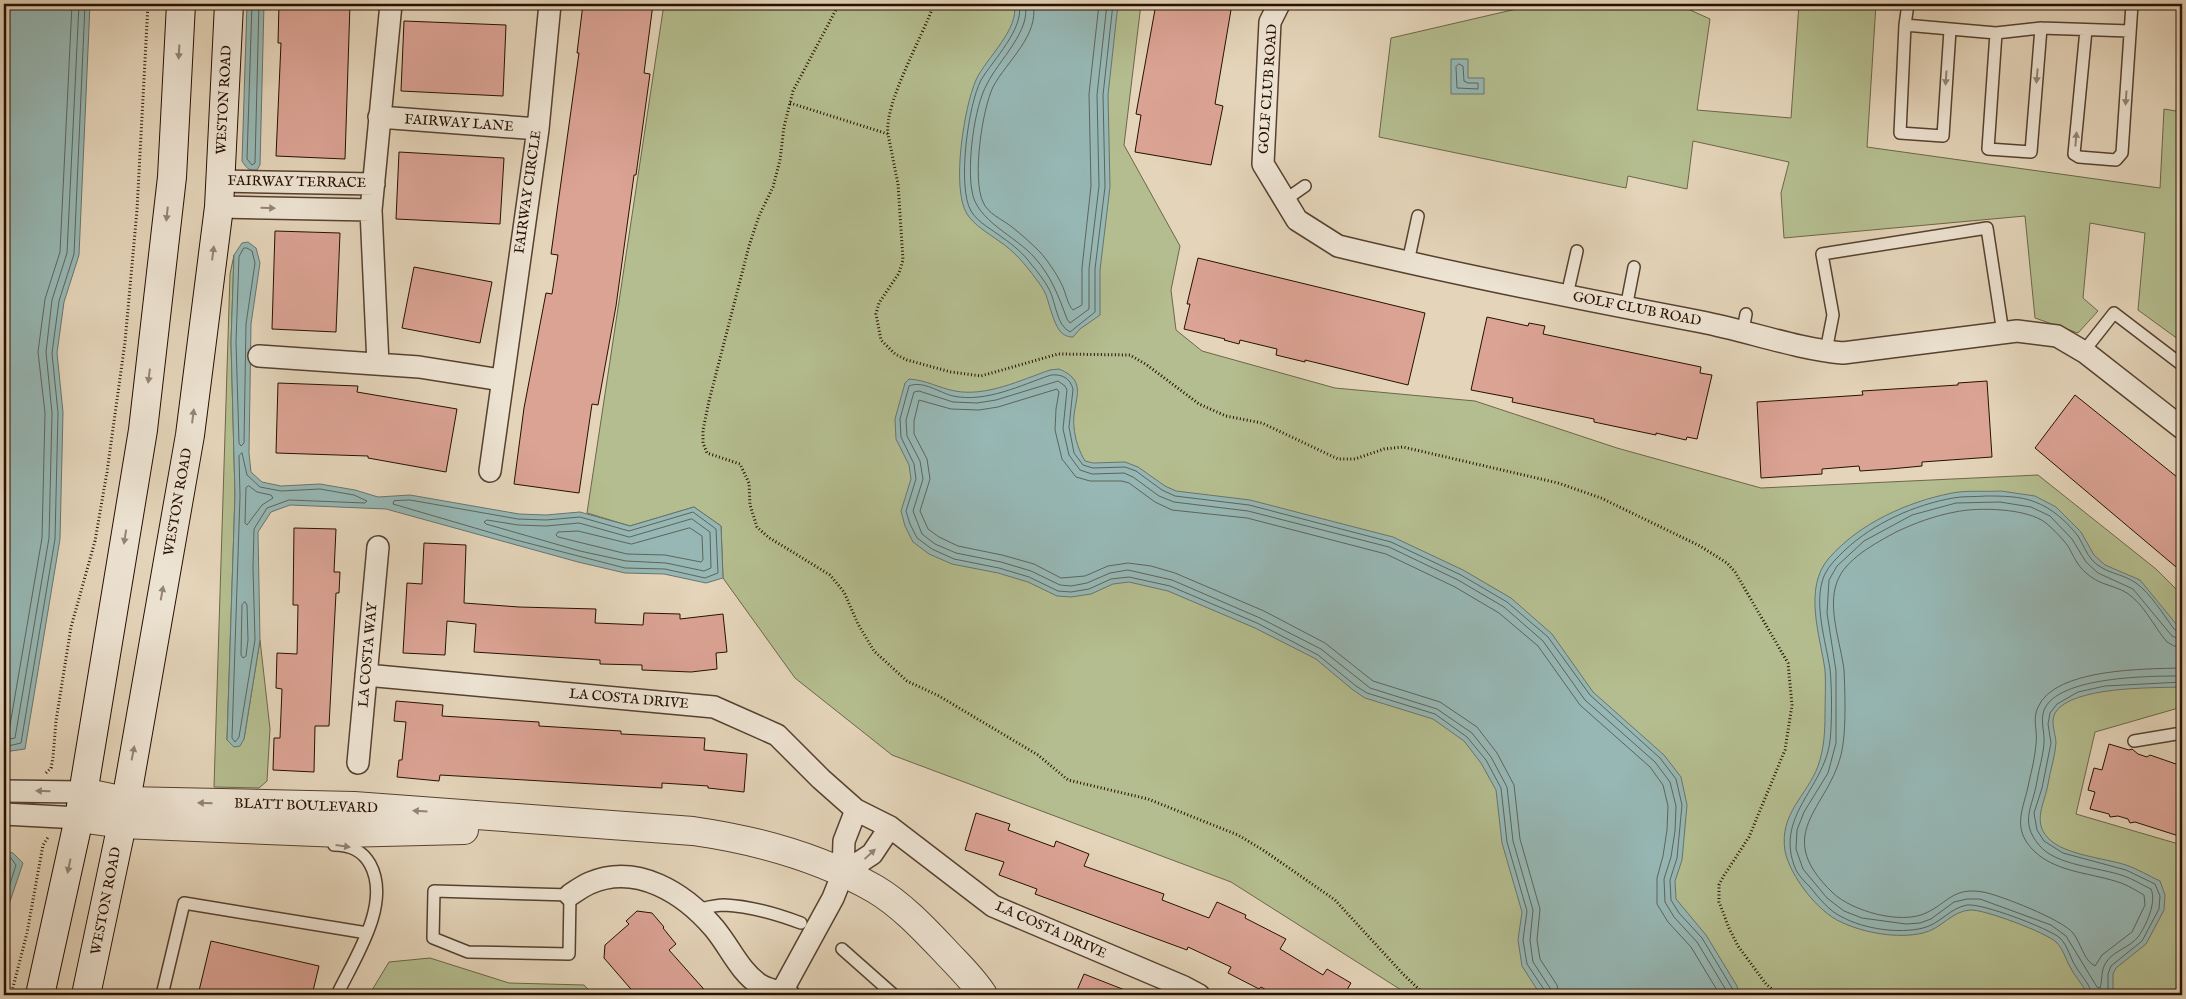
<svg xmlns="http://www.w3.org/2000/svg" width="2186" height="999" viewBox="0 0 2186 999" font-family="'IM FELL English',serif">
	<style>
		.green { fill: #b4bd8f; stroke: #6d6648 }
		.water { fill: #96b7b4; stroke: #69746d }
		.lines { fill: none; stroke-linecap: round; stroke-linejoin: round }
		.shore { stroke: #5e645b; stroke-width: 1 }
		.building { fill: #dba394; stroke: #261002 }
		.service-casing { stroke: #564130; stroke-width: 14 }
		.minor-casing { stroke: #564130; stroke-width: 24 }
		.tertiary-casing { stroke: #564130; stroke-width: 30 }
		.secondary-casing { stroke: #261002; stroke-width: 30 }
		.path { stroke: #261002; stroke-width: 3; stroke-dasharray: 1 2.5; stroke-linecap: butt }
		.service { stroke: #ede3d2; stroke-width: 11 }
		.minor { stroke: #ede3d2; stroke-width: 21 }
		.tertiary { stroke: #ede3d2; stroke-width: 28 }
		.secondary { stroke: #ede3d2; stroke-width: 28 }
		.oneway { fill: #938474 }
		.labels { text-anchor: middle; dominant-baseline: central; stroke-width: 4; stroke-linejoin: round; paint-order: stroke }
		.street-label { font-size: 14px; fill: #261002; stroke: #ede3d2 }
	</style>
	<rect width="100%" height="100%" fill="#e4d4b9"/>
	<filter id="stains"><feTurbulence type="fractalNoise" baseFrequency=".004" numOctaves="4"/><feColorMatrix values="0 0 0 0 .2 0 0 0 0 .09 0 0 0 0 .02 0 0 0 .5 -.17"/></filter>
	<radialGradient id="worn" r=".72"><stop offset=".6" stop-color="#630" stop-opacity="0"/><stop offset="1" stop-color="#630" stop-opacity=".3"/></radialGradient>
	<path class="green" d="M664 4H1141L1124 145 1180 246 1171 290 1176 330 1202 351 1335 388 1475 401 1617 448 1761 488 2038 475 2156 569 2182 595V707L2095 732 2076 814 2182 845V995H1409L1231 882 892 755 795 678 723 578 721 526 694 507 630 526 587 513Z
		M1538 4H1677L1710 19 1697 110 1791 118 1799 4H1876L1867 147 2160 188 2164 109 2182 112V342L2138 310 2145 233 2090 223 2083 298 2098 311 2078 333 2035 318 2025 216 1784 238 1781 193 1789 162 1693 141 1687 189 1628 176 1626 188 1379 137 1391 38Z
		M234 255 231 342 235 495 227 740 244 739 260 640 270 729 267 781 259 788 214 787 230 274Z
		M430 958 509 983 584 985 593 995H369L389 962Z"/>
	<path class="water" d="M4 4H90L79 255 64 302 57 353 63 412 60 539 25 749 4 752Z
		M247 4H264L260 165 257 170C248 171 246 167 242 161Z
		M1014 4H1118L1108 95 1110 187 1100 270V315L1080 329 1073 337C1068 337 1063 335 1060 331 1053 322 1050 306 1046 295 1044 290 1040 284 1036 279 1026 265 1014 251 999 241 988 233 975 226 967 214 951 189 964 107 976 80 986 58 1020 29 1014 4Z
		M1451 59H1468V78H1484V94H1451Z
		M248 242 256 248 260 263 251 324 249 453 251 472 262 482 281 486 320 484 355 490 378 497 410 495 519 514 546 515 580 512 630 526 694 507 721 526 723 578 706 583 664 574 625 573 578 562 386 509 290 505 271 512 258 532 260 640 244 739 240 746 234 747 227 740 235 495 231 342 234 255 242 243Z
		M1059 369C1091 382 1071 402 1074 427 1075 439 1079 451 1085 461L1093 463 1125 462 1138 467 1165 486 1176 491 1250 500 1393 537 1463 570 1511 598 1552 634 1593 692 1664 755 1681 777 1687 805 1682 860 1675 881 1676 899 1706 935 1737 986 1739 995H1543L1538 991 1522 966 1518 940 1522 912 1502 843 1496 790 1481 763 1464 741 1433 719 1365 698 1353 690 1316 659 1255 628 1168 591 1129 582 1113 584 1091 594 1071 597 1057 596 1028 582 998 573 952 564 929 554 913 542 905 526 901 511 911 479 909 465 896 439 895 419 905 383 909 379C926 380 939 388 955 391 986 397 1021 380 1050 370Z
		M2001 491 2035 496 2056 507 2081 532 2094 555 2105 565 2140 580 2182 631V687C2153 688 2071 686 2055 713 2050 723 2056 734 2056 743 2055 757 2050 771 2048 784 2045 803 2032 821 2048 838 2064 855 2104 858 2126 865 2138 869 2149 876 2160 881L2165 895 2164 910 2146 944 2116 968 2113 974V995H2088C2083 984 2074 976 2069 965 2065 957 2063 949 2056 942 2047 933 1984 909 1970 910 1952 911 1941 929 1923 933 1898 939 1864 933 1841 922 1818 912 1790 876 1785 851 1779 813 1807 796 1818 766 1824 749 1825 732 1825 714 1825 700 1826 684 1825 670 1820 635 1803 588 1829 558 1860 523 1907 502 1952 493 1968 490 1985 492 2001 491Z
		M4 851 13 853 23 863 4 919Z"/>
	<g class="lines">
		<path class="shore" d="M252 4 247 159 252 165 255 163 259 4
			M1019 4C1025 28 993 60 981 80 968 105 957 187 971 211 978 223 993 230 1003 238 1013 245 1024 254 1031 264 1037 271 1044 280 1049 289 1056 302 1056 325 1070 332L1095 312V269L1105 187 1103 95 1113 4
			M1025 4C1032 30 998 61 987 84 974 107 967 165 972 191 976 221 1016 236 1035 258 1051 276 1059 297 1067 319L1070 323 1089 309V269L1099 186 1097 95 1107 4
			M1033 4C1040 35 1006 62 993 87 982 110 972 179 983 202 988 214 1002 219 1012 227 1021 234 1031 243 1040 252 1048 261 1056 273 1061 283 1066 292 1067 304 1073 310L1082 305V268L1091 186 1089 94 1099 4
			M1459 64 1463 66 1464 81 1468 83H1478V89L1457 88 1456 67Z
			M244 248H247L252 251 255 263 246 324 244 443 241 446 239 443 236 342 239 257Z
			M242 453 247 475 260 487 281 491 320 489 354 495 367 501 365 503 289 500 267 508 254 529 253 568 255 640 239 737 235 742 232 738 240 496 239 456Z
			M249 486 257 492 271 495 273 498 262 505 247 525 245 523 246 488Z
			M410 500 518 519 546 520 580 517 629 531 693 512 716 529 718 573 705 578 665 569 625 568 516 540 393 504 394 501Z
			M692 519 710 532 711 568 704 571 666 563 626 561 580 551 486 524 484 522 487 520 518 525 546 526 579 523 629 537Z
			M690 528 702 536 703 560 701 562 665 555 627 554 558 537 556 535 558 532 578 531 631 544Z
			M245 602 247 605 248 640 246 656 243 658 241 655 242 605Z
			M2182 640 2172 636 2133 589 2098 573 2086 562 2072 539 2050 516 2031 507 2000 502 1956 503 1912 515 1864 541 1837 566 1829 580 1827 613 1836 671V743L1828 773 1804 812 1797 830 1796 849 1803 869 1827 898 1844 911 1862 918 1906 924 1920 923 1931 919 1954 902 1967 899H1980L2051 925 2066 936 2097 987 2100 988C2103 979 2100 970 2107 961 2114 951 2130 947 2138 937 2146 926 2157 902 2151 889 2142 885 2133 879 2124 876 2099 867 2056 866 2039 845 2019 821 2033 807 2037 781 2039 769 2043 756 2044 744 2045 732 2040 722 2044 710 2058 676 2151 676 2182 676
			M2182 647 2174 646 2167 642C2154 627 2144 604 2127 593 2112 584 2100 586 2085 572 2077 565 2073 555 2068 546 2062 538 2054 530 2046 523 2027 508 1978 507 1955 512 1934 516 1915 523 1896 532 1876 543 1845 559 1837 582 1827 608 1841 644 1844 670 1845 690 1846 724 1843 744 1835 807 1767 830 1833 893 1852 911 1901 925 1926 913 1949 902 1953 887 1983 892 2000 895 2063 920 2073 933 2081 943 2084 961 2095 966L2102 955 2132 932 2145 905 2144 895C2137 891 2129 886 2121 883 2093 873 2058 873 2035 852 2010 828 2024 809 2029 782 2032 769 2035 757 2036 744 2038 731 2032 720 2038 707 2055 668 2146 669 2182 668
			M4 733 9 731 42 538 45 413 38 352 45 299 60 252 72 4
			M4 740 15 738 49 538 52 413 46 352 52 300 67 253 79 4
			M4 747 21 743 55 539 58 413 52 353 59 301 74 254 85 4
			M4 856 11 858 16 865 4 903
			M1545 995V991L1527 964 1523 940 1527 911 1507 842 1501 788 1486 760 1467 737 1435 714 1367 693 1356 686 1318 655 1257 623 1170 586 1129 577 1111 579 1089 589 1071 592 1058 591 1029 577 999 568 954 559 932 549 917 538 910 524 906 511 916 479 914 464 901 437 900 419 909 386C923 380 940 393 953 396 986 403 1021 385 1051 375 1062 374 1070 378 1073 389L1069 427 1074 453 1083 465 1093 468 1125 467 1136 471 1162 490 1175 496 1249 505 1391 542 1461 575 1507 602 1548 637 1590 695 1660 758 1676 779 1682 805 1677 858 1670 880 1671 900 1679 913 1702 938 1732 988 1734 995
			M1552 995 1550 988 1533 962 1530 940 1533 910 1513 841 1507 787 1491 757 1472 733 1437 709 1370 688 1321 649 1260 618 1172 580 1128 570 1110 573 1087 583 1071 586 1060 585 1031 571 1001 562 956 553 935 544 922 534 913 511 923 479 920 461 907 436 906 420 914 392 919 391 953 402 977 403 996 400 1058 381 1065 386 1067 390 1063 429 1069 455 1080 470 1092 474 1124 473 1133 477 1159 496 1174 502 1248 511 1389 547 1458 580 1504 607 1543 641 1585 700 1655 762 1670 782 1676 806 1675 831 1671 857 1664 879 1665 902 1674 917 1697 942 1726 990 1728 995
			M1559 995 1557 985 1540 959 1537 940 1540 909 1520 839 1514 785 1497 753 1477 727 1440 702 1373 681 1325 643 1264 611 1175 573 1151 566 1128 563 1108 566 1085 576 1061 578 1034 564 1002 555 958 546 939 537 928 529 920 511 930 479 927 459 914 434V421L919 400 951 409 979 410 998 407 1057 389 1059 392 1056 409 1055 430 1062 459 1076 477 1090 481H1122L1129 483 1155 502 1172 510 1247 518 1386 554 1455 587 1499 613 1538 646 1580 705 1650 767 1663 785 1668 806 1667 830 1663 856 1657 878V904L1668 922 1691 947 1720 995
			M2092 995C2090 984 2082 977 2076 967 2070 958 2068 946 2060 938 2048 928 1982 903 1967 905 1950 908 1940 924 1923 928 1899 934 1864 929 1842 917 1829 911 1819 898 1810 887 1805 882 1799 876 1796 870 1773 817 1824 789 1830 741 1832 724 1832 687 1830 669 1826 642 1813 603 1824 576 1829 565 1837 558 1845 550 1874 523 1914 505 1953 498 1963 496 1975 497 1986 496 2001 496 2021 496 2035 502 2052 508 2067 522 2078 536 2083 544 2086 553 2092 560 2105 574 2122 573 2136 583 2151 594 2163 614 2174 629L2182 633
			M2108 995V974L2111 966 2142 941 2159 909 2160 896 2155 884 2126 870 2063 853 2044 841 2037 830 2034 813 2042 788 2051 743 2048 724 2050 713 2057 704 2078 692 2105 686 2182 682"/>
	</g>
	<path class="building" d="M279 4H350L345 159 276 156 281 43H278Z
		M583 4H653L644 73 650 74 636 175H634L616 306 598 405 592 404 579 493 514 484 524 408 546 293 552 294 558 255 551 254 579 53H577Z
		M1156 4H1232L1215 104 1223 106 1211 165 1135 152 1141 115 1136 114Z
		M404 21 506 25 503 96 401 91Z
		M399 152 504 158 500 224 396 219Z
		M275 231 340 233 336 332 272 329Z
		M1198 258 1425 313 1408 385 1305 360V362L1276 355 1277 349 1240 340 1239 344 1224 340 1225 339 1184 329 1190 304H1187Z
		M414 267 492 282 480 343 402 328Z
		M1487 317 1528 326 1529 323 1545 326 1543 334 1701 367 1700 373 1712 375 1697 439 1687 437 1686 440 1656 433V435L1594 422V419L1512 402 1513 398 1471 390Z
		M1987 381 1992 457 1922 462V466L1890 469 1860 471 1859 466 1822 469V474L1761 478 1757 402 1863 395 1862 391 1958 385V383Z
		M278 383 358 386 357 392 457 409 446 472 368 458V456L276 453Z
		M2075 395 2182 481V572L2035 448Z
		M294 528 336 529 334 572H340L339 593H336L329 726H315L314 772 273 770 274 738H280L282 689 276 688 277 653 297 654 298 605H293Z
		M424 543 466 545 464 603 519 607 596 609 595 623 643 625 644 613 680 614V619L723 614 727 652 716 653 717 669 691 672 642 670V665L600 664V660L474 652 476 624 447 621 445 655 403 653 407 583 422 584Z
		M396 701 443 705 442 716 539 722V726L621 731V734L705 738 704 750 747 754 744 792 708 788V786L662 783V788L440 775 439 781 397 777 399 760H402L406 722 394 721Z
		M2109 744 2129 750 2132 749 2138 754 2147 757 2150 755 2176 764H2182V837L2135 822 2130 823 2128 819 2118 816 2110 817 2109 814 2090 809 2095 792 2088 790 2094 768 2102 770Z
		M976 813 1010 824 1008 830 1054 847 1056 841 1089 854 1084 866 1164 894 1162 900 1209 918 1217 902 1246 915 1245 918 1286 939 1280 949 1323 975 1327 969 1351 983 1344 995H1275L1261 987 1259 989 1228 973 1231 967 1188 947 1187 950 1035 894 1037 889 999 875 1004 862 965 850Z
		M637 911 652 913 664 927 663 928 676 944 669 950 709 995H636L604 958 605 945 629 924 626 921Z
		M211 941 319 966 312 995H198Z
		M1084 974 1135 994V995H1075Z"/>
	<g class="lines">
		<defs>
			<path id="service" d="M1908 4 1905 25 1900 133 1943 136 1950 30
				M1905 25 1996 33 2041 28 2130 31
				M2086 30 2074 154 2079 157 2116 160 2122 153 2132 4
				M1996 33 1988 149 2031 152 2041 28
				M1285 200 1305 186
				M1408 262 1418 216
				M1567 295 1577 251
				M1626 308 1634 267
				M1743 330 1746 314
				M1826 351 1833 315 1822 254 1987 228 2003 333
				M2084 351 2114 313 2182 365
				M2134 741 2182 733
				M334 845C350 845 362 850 370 864 392 904 354 959 337 995
				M434 891 570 895 569 954 468 952 433 938Z
				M696 910C705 908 715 905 724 905 749 906 777 914 801 923
				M842 949 894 995
				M162 995 184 903 367 933"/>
			<path id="minor" d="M1279 4 1270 22 1263 164 1297 220 1338 246C1458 275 1580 299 1702 322 1748 331 1797 349 1843 353L2017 331 2057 336 2086 353 2182 428
				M379 117 538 129
				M220 181 374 184
				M219 207 371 210
				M259 356 419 367 501 380
				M378 364 371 210 391 4
				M490 471 538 129 550 4
				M366 675 714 707 777 735 821 779 856 810 890 827 993 906 1184 987 1199 995
				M358 763 378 547
				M4 791 82 792
				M856 810 844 841 843 873 872 854 890 827
				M4 814 79 818
				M570 895C576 891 583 886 590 883 637 863 684 893 714 928 730 947 739 971 760 985 768 990 780 992 789 995
				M781 993 833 898 843 873"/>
			<path id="tertiary" d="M82 792 125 801 354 806 693 831C756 840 819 857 875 889 902 905 925 930 946 952 959 966 973 979 983 995
				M79 818 122 824 341 833 464 830"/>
			<path id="secondary" d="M40 995 79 818 143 430 172 177 181 4
				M86 995 122 824 190 435 219 207 229 4"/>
		</defs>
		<use href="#service" class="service-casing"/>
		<use href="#minor" class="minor-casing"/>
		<use href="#tertiary" class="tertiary-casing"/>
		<use href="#secondary" class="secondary-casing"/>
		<path class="path" d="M839 4 793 91 784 127 780 160 773 187 759 216 749 246 709 401 703 430V443L707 453 740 464 749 483 750 505 757 527 768 537 830 575 844 592 858 624 874 651 907 681 939 696 1038 755 1068 780 1148 799 1238 835 1263 850 1335 900 1403 974 1425 995
			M790 103 888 134 898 184 903 260 899 273 879 303 876 314 881 340 895 354 907 360 951 372 981 376 1058 354 1130 355 1147 365 1199 404 1226 416 1262 423 1338 459H1355L1384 449 1403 447 1558 483 1601 498 1700 546 1727 563 1735 572 1788 663 1792 705 1785 750 1749 837 1723 877 1719 885V902L1729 928 1738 946 1766 984 1779 995
			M888 134C884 103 923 36 934 4
			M46 773 51 768 53 757 56 721 71 627 95 541 107 472 125 342 137 210 148 4
			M11 995 27 933 43 845 49 836"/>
		<use href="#service" class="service"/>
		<use href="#minor" class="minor"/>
		<use href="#tertiary" class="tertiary"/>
		<use href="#secondary" class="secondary"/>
	</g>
	<defs><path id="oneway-solid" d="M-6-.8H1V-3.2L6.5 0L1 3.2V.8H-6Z" transform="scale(1.25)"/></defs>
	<g class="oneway">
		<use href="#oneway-solid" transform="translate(179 52) rotate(93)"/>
		<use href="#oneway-solid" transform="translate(2037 76) rotate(95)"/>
		<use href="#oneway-solid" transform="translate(1946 78) rotate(94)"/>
		<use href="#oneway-solid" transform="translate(2126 98) rotate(94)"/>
		<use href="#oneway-solid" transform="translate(2076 139) rotate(-85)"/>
		<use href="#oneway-solid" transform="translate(268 208) rotate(1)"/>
		<use href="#oneway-solid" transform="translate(167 214) rotate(96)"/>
		<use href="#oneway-solid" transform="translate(213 253) rotate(-83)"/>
		<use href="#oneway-solid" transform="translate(149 376) rotate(97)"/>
		<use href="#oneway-solid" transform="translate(193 416) rotate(-83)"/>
		<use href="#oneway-solid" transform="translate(125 537) rotate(99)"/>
		<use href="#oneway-solid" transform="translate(162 593) rotate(-80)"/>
		<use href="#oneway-solid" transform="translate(133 753) rotate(-79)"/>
		<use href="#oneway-solid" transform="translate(43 791) rotate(-179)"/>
		<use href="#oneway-solid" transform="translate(205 803) rotate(-179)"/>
		<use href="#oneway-solid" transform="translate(420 811) rotate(-176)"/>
		<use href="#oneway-solid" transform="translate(343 846) rotate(8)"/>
		<use href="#oneway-solid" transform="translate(870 854) rotate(-43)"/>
		<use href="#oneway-solid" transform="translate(69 866) rotate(102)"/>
	</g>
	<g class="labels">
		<g class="street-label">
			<text transform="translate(1268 89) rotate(-86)">GOLF CLUB ROAD</text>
			<text transform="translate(224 100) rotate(-87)">WESTON ROAD</text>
			<text transform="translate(459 123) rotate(4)">FAIRWAY LANE</text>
			<text transform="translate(297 182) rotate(1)">FAIRWAY TERRACE</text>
			<text transform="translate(528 192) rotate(-82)">FAIRWAY CIRCLE</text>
			<text transform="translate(1637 309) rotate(11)">GOLF CLUB ROAD</text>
			<text transform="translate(178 502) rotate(-80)">WESTON ROAD</text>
			<text transform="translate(368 655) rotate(-85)">LA COSTA WAY</text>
			<text transform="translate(629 699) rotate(5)">LA COSTA DRIVE</text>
			<text transform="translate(306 806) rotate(2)">BLATT BOULEVARD</text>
			<text transform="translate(106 901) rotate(-79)">WESTON ROAD</text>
			<text transform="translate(1051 930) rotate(24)">LA COSTA DRIVE</text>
		</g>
	</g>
	<rect width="2186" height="999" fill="none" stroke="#e4d4b9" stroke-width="20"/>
	<rect x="5" y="5" width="2176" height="989" fill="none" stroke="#261002" stroke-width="2.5"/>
	<rect x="10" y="10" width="2166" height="979" fill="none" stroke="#261002"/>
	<rect width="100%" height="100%" filter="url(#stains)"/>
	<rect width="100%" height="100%" fill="url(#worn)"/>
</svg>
